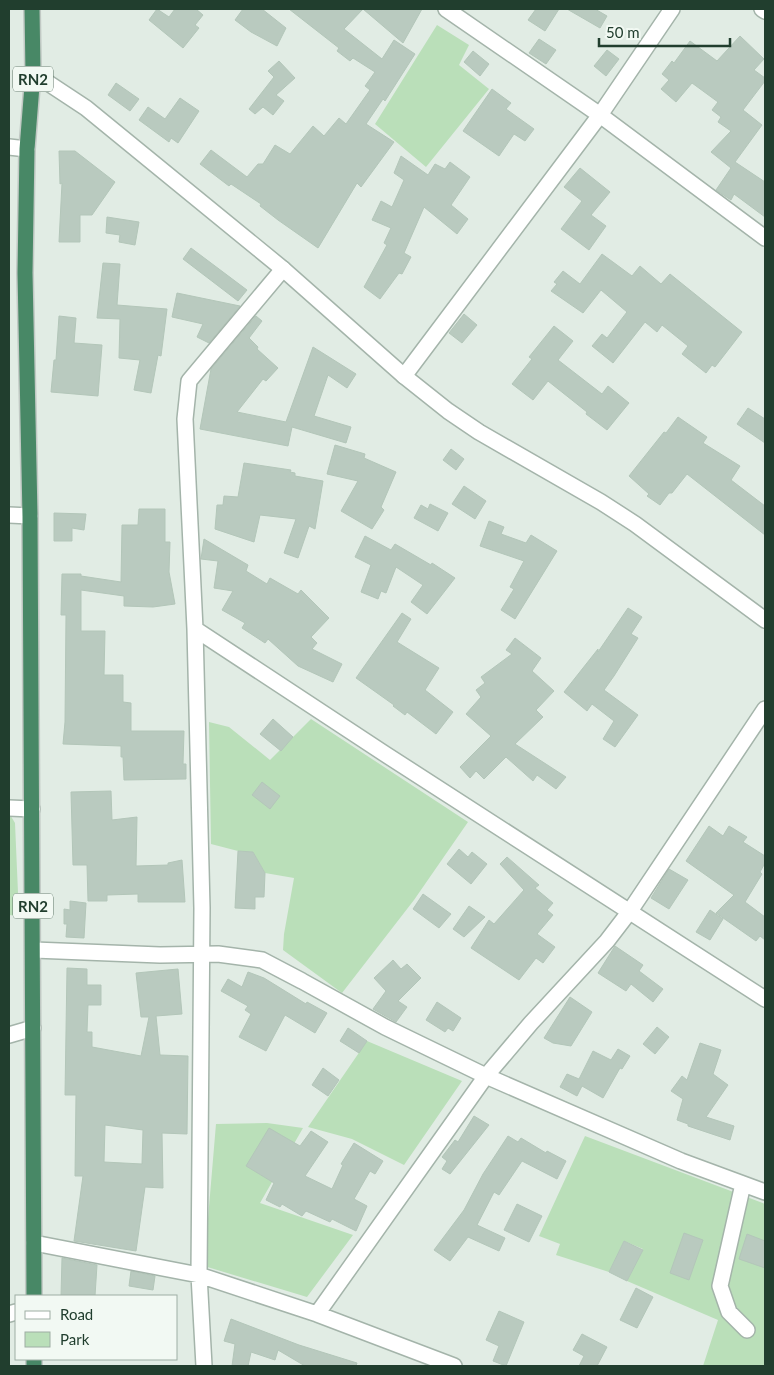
<svg xmlns="http://www.w3.org/2000/svg" width="774" height="1375" viewBox="0 0 774 1375" font-family="Lato,sans-serif">
	<style>
		.green { fill: #badfb9 }
		.building { fill: #b9cabf; stroke: #b3c6b9; fill-rule: evenodd }
		.lines { fill: none; stroke-linecap: round; stroke-linejoin: round }
		.minor-casing { stroke: #a4b4aa; stroke-width: 18 }
		.tertiary-casing { stroke: #a4b4aa; stroke-width: 18 }
		.trunk-casing { stroke: #c1c9c4; stroke-width: 18 }
		.minor { stroke: #fff; stroke-width: 15 }
		.tertiary { stroke: #fff; stroke-width: 15 }
		.trunk { stroke: #488866; stroke-width: 15 }
		.labels { text-anchor: middle; dominant-baseline: central; stroke-width: 5; stroke-linejoin: round; paint-order: stroke }
		.shield { fill: #f2f9f3; stroke: #607669; stroke-width: 1 }
		.shield-label { font-size: 15px; font-weight: bold; fill: #213e2e }
	</style>
	<rect width="100%" height="100%" fill="#e1ece4"/>
	<path class="green" d="M437 25 469 45 459 65 489 89 426 167 375 124Z
		M311 719 468 822 414 900 342 993 283 950 284 934 294 878 265 873 253 852 238 851 211 844 209 722 229 727 270 760Z
		M9 813 15 823 19 916 9 915Z
		M367 1041 462 1081 404 1165 352 1139 308 1127Z
		M267 1123 303 1128 260 1203 353 1235 307 1297 204 1266 216 1124Z
		M585 1136 765 1204V1366H703L718 1320 627 1281 643 1249 624 1241 609 1272 556 1255 560 1244 539 1236Z"/>
	<path class="building" d="M157 9 169 17 175 9H196L203 15 195 25 199 28 183 48 149 20Z
		M243 9H262L286 28 277 46 251 32 235 20Z
		M289 9H422L403 43 363 9 344 29 382 59 394 40 415 54 385 101 383 99 366 124 394 142 361 187 357 183 318 248 278 220 260 206 261 204 231 184 229 186 200 164 211 150 247 177 258 164H263L275 145 290 154 313 126 324 136 339 118 346 124 370 90 365 86 375 72 353 58 350 61 337 51 339 48Z
		M536 9H559L545 31 528 20Z
		M567 9H595L607 16 600 28Z
		M740 36 764 59 754 70 765 78V81L743 110 762 125 735 162 765 182V217L734 194 731 200 716 190 731 168 711 152 731 131 718 122 721 117 712 110 718 102 692 83 676 102 661 89 669 80 662 74 672 61 674 63 690 41 717 61Z
		M539 39 556 50 546 64 529 53Z
		M607 50 619 59 606 76 594 66Z
		M473 51 489 64 480 76 464 62Z
		M279 61 295 78 276 95 284 101 273 115 263 107 255 114 249 109 274 77 268 71Z
		M116 83 139 99 130 111 108 95Z
		M492 89 511 103 506 109 534 129 525 141 514 134 499 156 463 131Z
		M180 98 199 111 178 143 171 138 169 142 139 120 148 107 165 119Z
		M59 151H75L115 182 92 215H80V242H59L62 183 60 184Z
		M401 156 428 175 435 164 445 169 450 162 470 177 451 205 468 219 457 234 424 207 404 253 411 257 402 274 399 273 380 299 364 287 387 245 384 243 391 228 372 220 381 201 392 207 404 180 394 173Z
		M580 168 610 192 591 215 606 226 589 250 561 229 582 201 564 187Z
		M107 217 139 222 135 245 119 242 120 235 106 233Z
		M191 248 247 290 238 301 183 259Z
		M602 254 632 276 640 266 661 284 670 274 742 332 715 367 712 365 706 373 682 354 688 346 662 325 657 332 645 322 613 363 592 346 602 334 607 338 627 312 601 290 583 313 551 291 557 284 554 282 563 271 580 284Z
		M103 263 120 264 117 305 167 309 161 356 158 355 151 393 134 390 140 360 119 358 120 319 97 318Z
		M177 293 240 306 209 343 197 337 203 324 172 317Z
		M464 314 477 325 462 343 449 333Z
		M59 316 76 318 74 343 102 345 98 396 51 392 54 360H56Z
		M256 316 262 321 249 338 258 347 257 349 278 368 266 381 263 379 237 412 286 422 313 347 356 374 347 388 328 375 314 416 351 427 346 443 292 427 288 446 200 429 211 369Z
		M554 326 573 341 558 360 602 394 608 386 629 403 607 430 586 414 587 412 548 381 533 400 512 384 532 359 529 357Z
		M748 408 765 419V443L737 424Z
		M678 417 707 437 703 443 740 466 731 480 765 506V535L687 474 672 493H669L660 505 647 496 649 494 629 476 664 432 666 433Z
		M335 445 365 454 364 458 396 472 381 507 384 510 372 529 341 511 358 481 327 474Z
		M451 449 464 459 456 470 443 460Z
		M244 463 291 470 290 472 295 473V476L323 481 315 529 309 526 298 558 284 553 296 519 260 515 254 542 215 529 217 505H223L224 496 238 497Z
		M464 486 486 501 475 519 452 504Z
		M430 504 448 513 438 531 414 518 421 505 428 509Z
		M139 509H165V542H170L169 572 175 604 153 607 124 606V596L81 590V631H105L104 675H123V702L131 703V731H184L183 764H186V779L124 780 123 757H121V746L63 744 65 722 66 615H61L62 574H81V576L121 582 122 525H138Z
		M54 513 86 514 84 530 72 528V541H54Z
		M489 521 504 527 501 534 526 543 531 535 557 551 515 619 501 610 514 589 510 587 524 561 480 546Z
		M365 536 391 550 395 544 431 565 432 563 455 578 427 614 411 602 423 585 396 567 386 593 381 591 378 599 361 592 371 565 355 557Z
		M204 539 248 565 246 571 267 584 270 578 298 594 301 590 329 618 311 637 317 643 312 649 342 664 333 682 298 666 268 639 265 643 242 628 245 623 222 610 233 591 214 588 218 561 201 559Z
		M628 608 642 617 631 634 638 638 614 676 604 690 638 715 615 747 603 739 614 721 592 704 587 711 564 692 598 649V652Z
		M402 613 411 619 397 642 439 668 425 690 453 712 436 734 407 712 405 715 393 706 394 705 356 678Z
		M515 638 541 658 532 671 554 691 536 710 543 717 515 744 566 777 556 789 537 775 533 781 506 757 484 779 476 771 470 778 460 767 491 736 466 714 481 697 476 690 485 683 481 677 512 654 506 650Z
		M273 719 293 737 281 751 260 734Z
		M262 782 280 796 270 809 252 795Z
		M111 791 112 820 137 817 136 866 168 865V863L182 860 185 902H138V894L107 895V901H88L87 865H73L71 792Z
		M709 826 723 836 729 826 747 837 743 842 765 856V863L760 872 762 874 745 902 765 917V940L760 936 756 941 716 913 734 895 686 861Z
		M459 849 468 857 472 852 487 864 471 884 447 864Z
		M238 851 253 852 265 873 264 897H255V909L235 908Z
		M507 857 539 885 535 888 553 903 547 910 553 915 537 934 555 947 543 963 536 958 519 980 471 948 489 920 494 924 524 890 500 864Z
		M669 869 688 880 669 909 651 898Z
		M423 894 451 914 439 928 413 909Z
		M70 901 86 903 84 938 66 937 67 924H64V909L70 910Z
		M469 906 485 917 464 937 453 929Z
		M710 910 723 919 710 940 696 932Z
		M615 946 643 965 639 971 663 989 653 1002 631 984 626 991 598 973Z
		M393 960 401 969 407 964 421 978 398 1001 407 1007 396 1022 373 1009 386 991 374 978Z
		M67 968 87 969V985H101V1005H88L87 1032H92V1047L141 1056 149 1017H141L136 973 178 969 182 1014 156 1016 160 1055 188 1056 187 1134 162 1133 163 1188 145 1187 136 1251 74 1241 83 1176H75L76 1095H65ZM105 1125 143 1130 142 1164 104 1162Z
		M248 972 264 978 306 1004 307 1002 327 1013 315 1033 285 1015 266 1051 239 1037 251 1014 245 1010 248 1006 221 991 228 979 242 987Z
		M570 997 592 1012 571 1046 553 1043 544 1038Z
		M437 1002 461 1018 453 1031 448 1028 445 1032 426 1020Z
		M657 1027 669 1037 655 1054 643 1044Z
		M348 1028 367 1041 359 1053 340 1041Z
		M700 1043 721 1050 713 1074 728 1085 706 1117 734 1126 730 1140 688 1126V1124L677 1120 683 1099 671 1091 682 1076 687 1080Z
		M618 1049 630 1056 622 1069 620 1068 603 1098 582 1086 577 1096 560 1087 567 1074 579 1079 593 1051 611 1060Z
		M323 1068 339 1080 328 1096 312 1085Z
		M474 1116 489 1125 450 1174 442 1169 447 1161 442 1157 455 1140 458 1142Z
		M269 1128 300 1146 311 1131 328 1142 305 1176 332 1189 343 1165 341 1164 354 1143 383 1161 375 1174 370 1171 354 1199 367 1206 356 1231 332 1219 330 1222 306 1211 302 1216 282 1204 280 1207 266 1200 274 1183 246 1166Z
		M508 1136 518 1142 521 1138 546 1153 547 1151 566 1161 557 1179 522 1161 499 1195 494 1192 477 1225 505 1238 499 1251 468 1237 450 1261 434 1250 464 1210 483 1174Z
		M517 1204 542 1216 529 1242 504 1230Z
		M684 1233 703 1240 689 1280 670 1273Z
		M747 1234 765 1241V1268L739 1259Z
		M624 1241 643 1250 627 1281 609 1272Z
		M62 1258 97 1265 95 1296H61Z
		M131 1271 155 1276 153 1290 129 1286Z
		M636 1288 653 1297 637 1328 620 1320Z
		M499 1311 524 1322 506 1366 493 1361 499 1346 486 1340Z
		M231 1319 299 1345 357 1363 356 1366H305L278 1350 275 1360 251 1352 248 1366H232L235 1344 224 1341Z
		M582 1334 607 1347 597 1366H579L584 1356 573 1350Z"/>
	<g class="lines">
		<defs>
			<path id="minor" d="M446 9 600 115 765 238
				M762 9 765 11
				M404 376 600 115 672 9
				M9 515 30 516
				M195 629 385 754 765 999
				M9 808 32 809
				M34 950 160 955 218 954 262 960 302 981 385 1027 486 1076 681 1161 765 1192
				M9 1035 33 1028
				M743 1184 720 1286 729 1312 747 1330
				M34 1243 199 1275 317 1314 454 1366
				M9 1314 16 1312
				M317 1314 486 1076 531 1023 607 941 630 911 765 709
				M204 1366 199 1275 202 908 195 629 185 419 189 381 283 269"/>
			<path id="tertiary" d="M33 73 86 108 283 269 404 376 448 411 479 432 601 502 635 524 765 620
				M9 147 27 149"/>
			<path id="trunk" d="M32 9 33 73 27 149 25 273 30 516 34 1296
				M34 1359V1366"/>
		</defs>
		<use href="#minor" class="minor-casing"/>
		<use href="#tertiary" class="tertiary-casing"/>
		<use href="#trunk" class="trunk-casing"/>
		<use href="#minor" class="minor"/>
		<use href="#tertiary" class="tertiary"/>
		<use href="#trunk" class="trunk"/>
	</g>
	<g class="labels">
		<g class="shield">
			<rect x="13" y="66.5" width="40" height="25" rx="4"/>
			<rect x="13" y="893.5" width="40" height="25" rx="4"/>
		</g>
		<g class="shield-label">
			<text x="33" y="79">RN2</text>
			<text x="33" y="906">RN2</text>
		</g>
	</g>
	<rect width="774" height="1375" fill="none" stroke="#213e2e" stroke-width="20"/>
	<rect x="15" y="1295" width="162" height="65" fill="#f2f9f3" stroke="#9eaea4"/>
	<rect x="25" y="1311" width="25" height="8" fill="#ffffff" stroke="#9eaea4"/>
	<text x="60" y="1320" font-size="15" fill="#213e2e">Road</text>
	<rect x="25" y="1332" width="25" height="15" fill="#badfb9" stroke="#9eaea4"/>
	<text x="60" y="1345" font-size="15" fill="#213e2e">Park</text>
	<path d="M599 38v8h131v-8" fill="none" stroke="#213e2e" stroke-width="2.5"/>
	<text x="606" y="38" font-size="15" fill="#213e2e" stroke="#f2f9f3" stroke-width="4" paint-order="stroke">50 m</text>
</svg>
